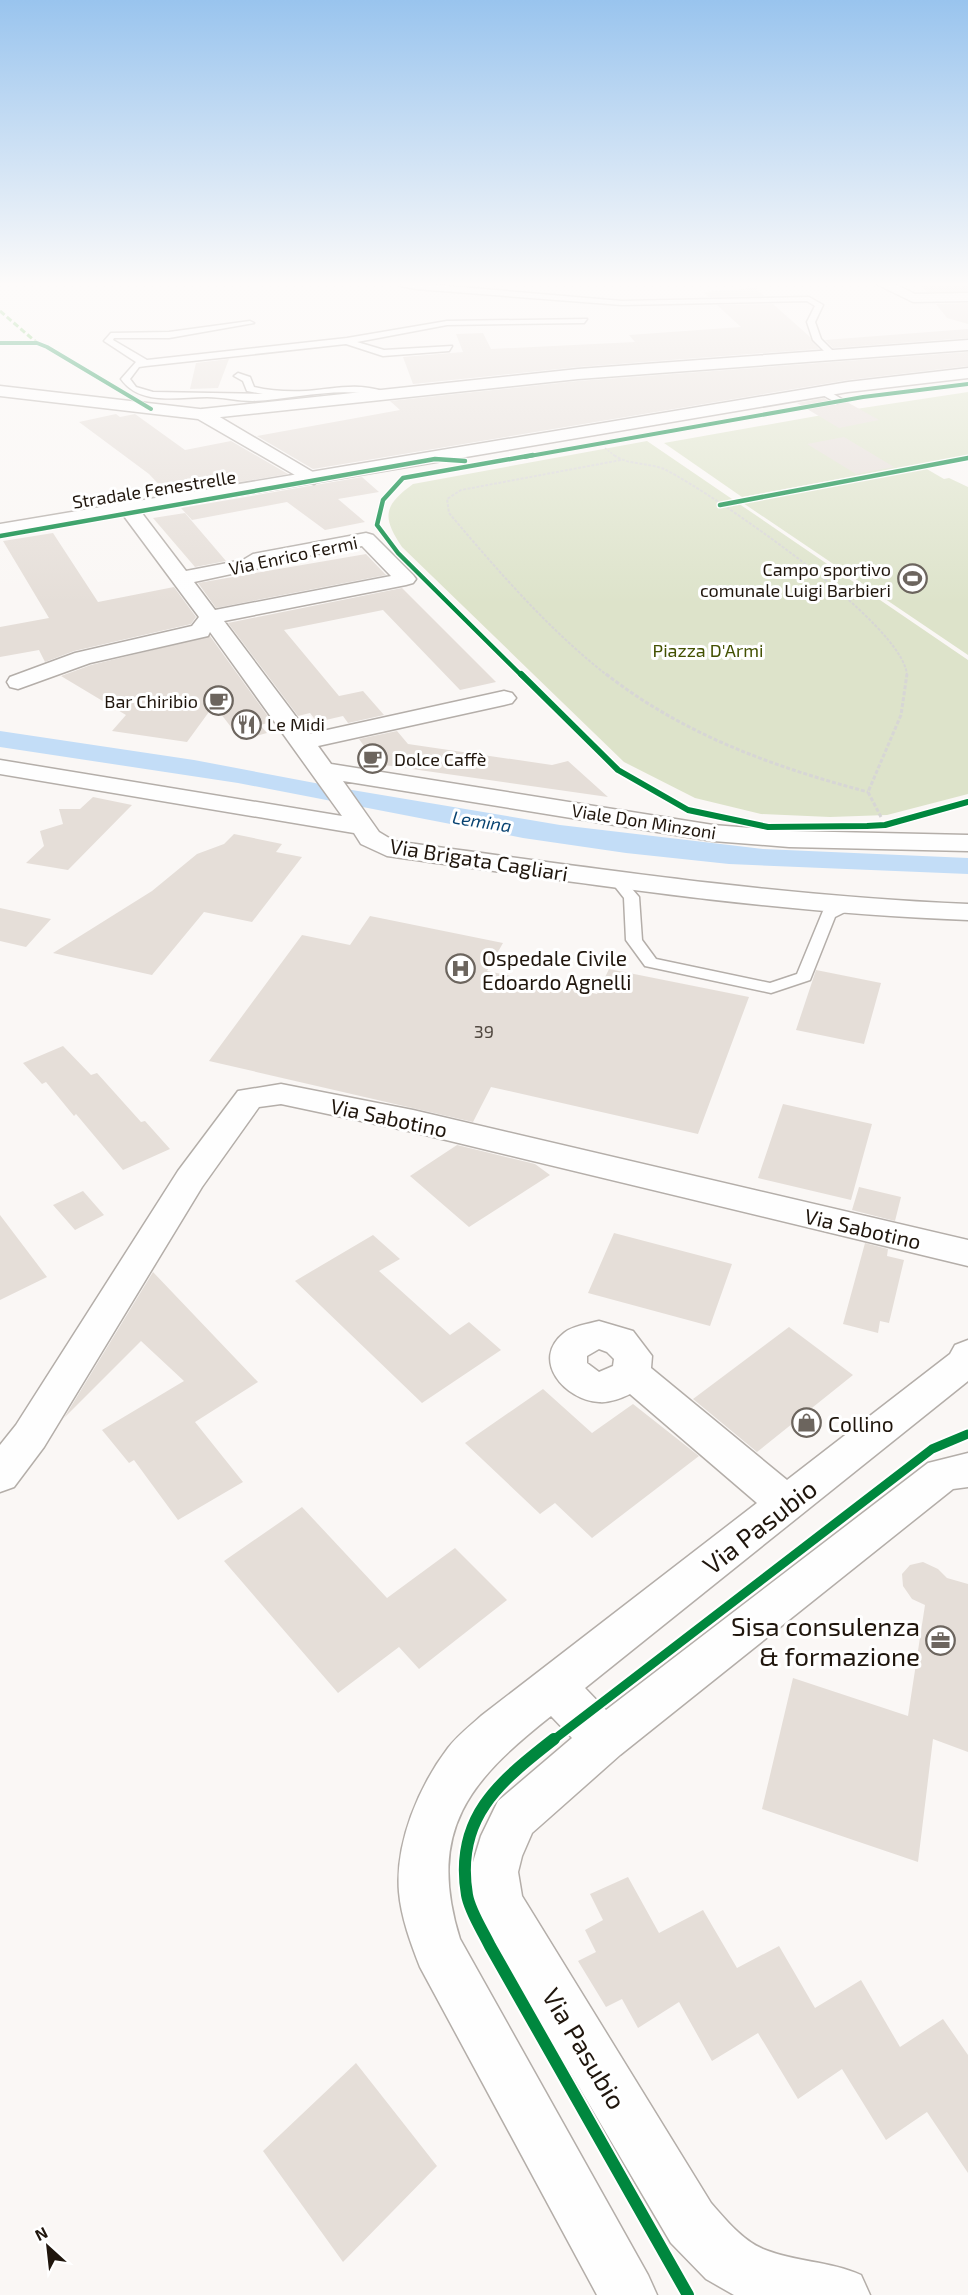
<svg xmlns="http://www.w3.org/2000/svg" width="968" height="2295" viewBox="0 0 968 2295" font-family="'Exo 2',sans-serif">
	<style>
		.green { fill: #dde3ca }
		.water { fill: #c3ddf7 }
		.building { fill: #e5ded8 }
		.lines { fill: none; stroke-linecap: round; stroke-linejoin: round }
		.service-casing { stroke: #b4aea9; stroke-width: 3 }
		.minor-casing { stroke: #b4aea9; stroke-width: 3 }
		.tertiary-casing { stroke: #b4aea9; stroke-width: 3 }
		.secondary-casing { stroke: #b4aea9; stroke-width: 3 }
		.path-far2 { stroke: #d7d6d5; stroke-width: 1.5; stroke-dasharray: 2 1.5; stroke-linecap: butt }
		.path-far1 { stroke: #d7d6d5; stroke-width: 2; stroke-dasharray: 3 1.5; stroke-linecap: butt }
		.path { stroke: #d7d6d5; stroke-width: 3; stroke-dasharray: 4 2; stroke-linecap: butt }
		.service { fill: #fefefe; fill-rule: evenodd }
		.minor { fill: #fefefe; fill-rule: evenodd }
		.tertiary { fill: #fefefe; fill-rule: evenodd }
		.secondary { fill: #fefefe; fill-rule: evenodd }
		.quiet { stroke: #58b947; stroke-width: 3; stroke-dasharray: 6 3; stroke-linecap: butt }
		.cycleway-far4-casing { stroke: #fff; stroke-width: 5 }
		.cycleway-far3-casing { stroke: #fff; stroke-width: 7 }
		.cycleway-far2-casing { stroke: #fff; stroke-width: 9 }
		.cycleway-far1-casing { stroke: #fff; stroke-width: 13 }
		.cycleway-casing { stroke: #fff; stroke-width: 16 }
		.cycleway-far4 { stroke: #00873e; stroke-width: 4 }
		.cycleway-far3 { stroke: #00873e; stroke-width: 4.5 }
		.cycleway-far2 { stroke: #00873e; stroke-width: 6 }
		.cycleway-far1 { stroke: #00873e; stroke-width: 9 }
		.cycleway { stroke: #00873e; stroke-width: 12 }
		.labels { text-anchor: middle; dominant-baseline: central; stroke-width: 6; stroke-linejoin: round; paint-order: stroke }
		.far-street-label { font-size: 18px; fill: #20160d; stroke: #fff }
		.far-poi-label { font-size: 18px; fill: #20160d; stroke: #fff; text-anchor: end }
		.far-park-label { font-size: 18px; fill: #435102; stroke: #fff }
		.far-water-label { font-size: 18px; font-style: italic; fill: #094472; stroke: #fff }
		.number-label { font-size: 18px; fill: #514840 }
		.street-label { font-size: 21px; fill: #20160d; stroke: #fff }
		.poi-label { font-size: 21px; fill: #20160d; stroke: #fff; text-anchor: start }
		.near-street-label { font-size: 26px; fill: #20160d; stroke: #fff }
		.near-poi-label { font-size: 26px; fill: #20160d; stroke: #fff; text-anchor: end }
	</style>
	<rect width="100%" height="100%" fill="#faf7f5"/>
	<path class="green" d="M968 392V455L742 497 664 443 856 409Z
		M647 441 968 660V794L887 815 830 817 761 814 695 798 624 762 402 547C382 517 383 506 413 484Z
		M925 468 944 479 949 478 968 487V655L743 503Z"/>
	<path class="water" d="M0 731 194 760 352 790 560 825 763 849 968 858V874L729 864 626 853 523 838 238 783 0 747Z"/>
	<path class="building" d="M919 282H968V291L927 292Z
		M756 288 764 296 708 297 703 292Z
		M968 303V324L947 318 936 304Z
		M773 304 809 336 819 349 578 367 413 384 403 357 463 352 456 334 483 333 491 349 635 342 629 335 741 327 717 305Z
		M968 329V338L833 348 825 340Z
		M968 352V366L848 380 313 469 257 436 400 410 390 401 578 381Z
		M229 359 218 388 190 389 196 363Z
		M824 398 836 405 847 402 879 420 839 428 797 403Z
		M116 414 120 417 135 414 185 450 231 441 288 474 168 494 149 474 79 422Z
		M844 437 894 467 856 474 807 444Z
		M362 477 379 492 338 499 365 522 325 530 287 502 192 520 181 508Z
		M185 513 226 561 195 567 153 518Z
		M53 533 98 602 174 587 196 617 191 624 74 651 45 662 39 650 0 657V627L49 618 3 541Z
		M366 554 386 575 216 608 198 583Z
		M402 588 496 682 460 690 383 610 284 630 339 696 363 691 384 715 348 723 343 716 317 722 310 713 298 716 228 623Z
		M210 636 272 722 260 725 267 733 241 740 214 705 187 742 112 731 126 715 61 676 91 665Z
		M397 731 408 744 552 765 568 761 608 797 377 764 359 739Z
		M93 797 132 805 68 870 26 863 44 846 40 831 63 824 59 809H80Z
		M234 834 282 844 276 852 302 857 252 922 204 912 152 975 53 953 152 891 197 854 224 844Z
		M0 908 51 919 26 947 0 941Z
		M370 916 503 943 487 971 597 994 609 969 749 997 698 1134 491 1087 473 1122 209 1061 302 935 350 945Z
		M816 970 881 983 864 1044 796 1030Z
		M63 1046 91 1075 97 1073 141 1122 145 1121 170 1149 123 1170 76 1114 74 1116 46 1082 42 1084 23 1063Z
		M783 1104 872 1124 851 1200 758 1178Z
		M457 1145 535 1164 550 1175 469 1227 410 1176Z
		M859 1187 901 1197 895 1221 852 1210Z
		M83 1191 104 1215 75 1230 53 1205Z
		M0 1215 47 1277 0 1300Z
		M614 1233 732 1264 710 1326 588 1293Z
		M373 1235 400 1259 379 1271 450 1335 469 1322 501 1350 422 1403 295 1281Z
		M865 1243 888 1249 887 1256 904 1260 889 1323 880 1321 878 1333 843 1324Z
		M153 1272 258 1382 195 1422 243 1482 178 1520 134 1460 129 1463 102 1430 184 1381 141 1341 64 1418Z
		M789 1327 853 1375 757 1452 693 1399Z
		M543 1389 592 1433 633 1404 699 1456 592 1538 555 1503 540 1514 465 1443Z
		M302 1507 387 1598 455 1548 507 1600 419 1669 399 1647 338 1693 224 1561Z
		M923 1562 938 1569 947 1578 968 1584V1752L933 1739 918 1862 762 1809 793 1678 908 1716 925 1605 912 1599 903 1586 902 1574 910 1565Z
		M628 1877 659 1933 703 1910 737 1968 779 1946 815 2008 861 1980 900 2047 943 2019 968 2055V2173L927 2112 886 2140 842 2069 798 2099 758 2033 712 2061 679 2002 638 2028 622 1999 606 2007 578 1961 596 1952 585 1930 603 1920 590 1894Z
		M356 2063 437 2166 343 2262 263 2151Z"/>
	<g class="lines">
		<defs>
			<path id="service" d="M401 282 622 301 809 297 823 305 815 322 821 339 837 355 830 357 813 340 807 322 815 306 807 301 622 305 416 289 401 286Z
				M587 319 584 323 447 325 357 342 384 350 452 346 449 351 383 356 346 344 146 366 139 367 130 379 136 387 153 392 263 394 247 391 243 381 234 376 238 373 250 377 254 387C271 391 288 392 306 391 334 389 358 382 385 392V396L382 397C341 385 296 399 253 401 238 401 222 397 207 397 177 397 140 406 121 379L136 362 104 341 111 333 169 332 250 321 254 323 169 338H114L113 340 147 360 347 338 447 321Z
				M819 389H825L845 401 837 403 819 393Z
				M616 875 621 876 639 897 642 940 656 959 770 983 797 974 823 911 849 901 857 906 835 917 810 980 771 993 645 966 626 940 624 898 609 879Z"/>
			<path id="minor" d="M872 282H891L915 294 968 293V301L913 302Z
				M968 340V350L578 379 202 419 193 414 202 409 578 369Z
				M128 502 135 504 186 571 243 560 253 554 366 533 373 535 413 575 416 579 413 583 406 585 224 621 309 734 504 691 512 693 516 698 512 703 504 705 318 746 331 764 713 825 789 831 968 835V851L789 847 713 841 343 781 379 832 394 841C585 867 775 896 968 904V920C773 913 580 883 387 856L361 844 354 833 0 774V760L342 816 210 632 208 636 90 663 18 689 10 687 7 682 10 677 75 653 192 626 199 617 118 508ZM362 546 391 576 215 610 194 582 259 568 262 564Z
				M281 1084 413 1110 968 1240V1266L413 1132 281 1104 259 1107 202 1187 44 1447 14 1487 0 1492V1445L16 1425 178 1171 238 1091Z
				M599 1321 633 1331 652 1356 651 1368 787 1480 950 1354 955 1345 968 1340V1381L585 1688 606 1710 928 1463 968 1453V1487L953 1489 620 1755 532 1833 522 1856 518 1872 522 1896 711 2203C726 2220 742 2240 763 2249 794 2262 830 2261 861 2275L870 2295H734L706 2279 671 2243 485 1927 472 1896 470 1872 481 1836 498 1801 572 1738 551 1716C470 1780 426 1830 460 1939L648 2275 657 2295H597L420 1967C411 1944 401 1917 399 1892 395 1843 419 1786 448 1748 457 1736 470 1726 481 1716L757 1503 630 1394C622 1398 609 1403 599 1402 565 1400 530 1360 564 1333 572 1326 588 1324 599 1321ZM599 1349 607 1352 614 1359 613 1366 599 1372 587 1363V1356Z"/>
			<path id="tertiary" d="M0 386 208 410 323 478 314 484 307 482 198 419 0 396Z"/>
			<path id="secondary" d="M968 368V378L848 392 0 536V524L848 382Z"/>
		</defs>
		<use href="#service" class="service-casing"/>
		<use href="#minor" class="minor-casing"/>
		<use href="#tertiary" class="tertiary-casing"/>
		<use href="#secondary" class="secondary-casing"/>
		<path class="path-far2" d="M605 448 616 457"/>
		<path class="path-far1" d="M614 455C629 466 650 462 666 470 713 494 906 625 907 676
			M608 676C548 629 498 571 449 513L447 499 461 490 621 460"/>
		<path class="path" d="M606 674C684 735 774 767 868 792
			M881 817 868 792 901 715 907 674"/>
		<use href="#service" class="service"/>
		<use href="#minor" class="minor"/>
		<use href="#tertiary" class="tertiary"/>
		<use href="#secondary" class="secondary"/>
		<path class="quiet" d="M0 311 36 342"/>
		<defs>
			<path id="cycleway-far4" d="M0 343H37L47 347 151 409
				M524 457 863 397 968 384"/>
			<path id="cycleway-far3" d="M720 505 968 458
				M0 536 435 459 465 461
				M522 676 398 553 377 525 383 500 403 478 533 455"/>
			<path id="cycleway-far2" d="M521 674 618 770 688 810 768 827 867 826 885 825 968 802"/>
			<path id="cycleway-far1" d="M552 1741 932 1449 968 1434"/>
			<path id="cycleway" d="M554 1739C499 1782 454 1818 467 1895 470 1912 483 1931 490 1946L688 2295"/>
		</defs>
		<use href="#cycleway-far4" class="cycleway-far4-casing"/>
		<use href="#cycleway-far3" class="cycleway-far3-casing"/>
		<use href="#cycleway-far2" class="cycleway-far2-casing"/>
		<use href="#cycleway-far1" class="cycleway-far1-casing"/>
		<use href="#cycleway" class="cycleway-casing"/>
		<use href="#cycleway-far4" class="cycleway-far4"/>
		<use href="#cycleway-far3" class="cycleway-far3"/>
		<use href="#cycleway-far2" class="cycleway-far2"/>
		<use href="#cycleway-far1" class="cycleway-far1"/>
		<use href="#cycleway" class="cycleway"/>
	</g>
	<linearGradient id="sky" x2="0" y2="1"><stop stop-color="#99c4ee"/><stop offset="0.47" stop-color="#fdfbfa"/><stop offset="1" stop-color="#fdfbfa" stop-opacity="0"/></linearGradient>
	<rect width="968" height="604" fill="url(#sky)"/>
	<defs>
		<symbol id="stadium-ring" viewBox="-11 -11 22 22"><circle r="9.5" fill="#fff" stroke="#6c655e" stroke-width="1.5"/><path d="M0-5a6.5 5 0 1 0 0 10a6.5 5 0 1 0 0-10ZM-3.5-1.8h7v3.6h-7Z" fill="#6c655e"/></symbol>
		<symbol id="cafe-ring" viewBox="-11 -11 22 22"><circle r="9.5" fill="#fff" stroke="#6c655e" stroke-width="1.5"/><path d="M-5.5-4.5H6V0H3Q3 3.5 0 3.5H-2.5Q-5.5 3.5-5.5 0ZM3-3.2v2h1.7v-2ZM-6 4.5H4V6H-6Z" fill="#6c655e"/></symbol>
		<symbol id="restaurant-ring" viewBox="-11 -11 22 22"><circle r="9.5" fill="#fff" stroke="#6c655e" stroke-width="1.5"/><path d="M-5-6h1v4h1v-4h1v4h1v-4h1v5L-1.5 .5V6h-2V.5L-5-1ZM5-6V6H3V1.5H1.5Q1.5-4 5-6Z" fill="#6c655e"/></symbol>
		<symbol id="hospital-ring" viewBox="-11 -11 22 22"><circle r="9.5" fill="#fff" stroke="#6c655e" stroke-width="1.5"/><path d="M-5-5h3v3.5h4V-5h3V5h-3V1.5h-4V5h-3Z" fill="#6c655e"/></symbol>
		<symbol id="shop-ring" viewBox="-11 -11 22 22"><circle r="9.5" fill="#fff" stroke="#6c655e" stroke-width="1.5"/><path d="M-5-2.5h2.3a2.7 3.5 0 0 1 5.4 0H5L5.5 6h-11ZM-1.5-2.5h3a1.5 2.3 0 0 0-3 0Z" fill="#6c655e"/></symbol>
		<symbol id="office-ring" viewBox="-11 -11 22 22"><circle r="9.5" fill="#fff" stroke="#6c655e" stroke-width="1.5"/><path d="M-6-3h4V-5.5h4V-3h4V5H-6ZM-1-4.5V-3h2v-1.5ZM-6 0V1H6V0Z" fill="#6c655e"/></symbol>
	</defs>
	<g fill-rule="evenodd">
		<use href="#stadium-ring" x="896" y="562" width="33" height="33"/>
		<use href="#cafe-ring" x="202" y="684" width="33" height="33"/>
		<use href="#restaurant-ring" x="230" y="708" width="33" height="33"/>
		<use href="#cafe-ring" x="356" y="742" width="33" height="33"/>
		<use href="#hospital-ring" x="444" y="952" width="33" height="33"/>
		<use href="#shop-ring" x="790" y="1406" width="33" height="33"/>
		<use href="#office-ring" x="924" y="1624" width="33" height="33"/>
	</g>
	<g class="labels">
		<g class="far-street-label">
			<text transform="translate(154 489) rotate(-9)">Stradale Fenestrelle</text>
			<text transform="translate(293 555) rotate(-12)">Via Enrico Fermi</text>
			<text transform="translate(644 821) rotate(9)">Viale Don Minzoni</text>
		</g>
		<g class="far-poi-label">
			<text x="891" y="569">Campo sportivo<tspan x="891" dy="21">comunale Luigi Barbieri</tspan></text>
			<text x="198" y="701">Bar Chiribio</text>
			<text x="267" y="724" text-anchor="start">Le Midi</text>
			<text x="394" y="759" text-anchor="start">Dolce Caffè</text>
		</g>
		<g class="far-park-label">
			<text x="708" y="650">Piazza D'Armi</text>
		</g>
		<g class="far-water-label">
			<text transform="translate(482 821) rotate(9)">Lemina</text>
		</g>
		<g class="number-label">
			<text x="484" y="1031">39</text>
		</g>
		<g class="street-label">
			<text transform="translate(479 859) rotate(9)">Via Brigata Cagliari</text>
			<text transform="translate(389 1117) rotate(12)">Via Sabotino</text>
			<text transform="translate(863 1228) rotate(13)">Via Sabotino</text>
		</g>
		<g class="poi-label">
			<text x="482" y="957">Ospedale Civile<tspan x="482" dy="24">Edoardo Agnelli</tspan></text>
			<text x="828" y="1423">Collino</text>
		</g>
		<g class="near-street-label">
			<text transform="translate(759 1526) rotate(-38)">Via Pasubio</text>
			<text transform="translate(585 2048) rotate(59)">Via Pasubio</text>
		</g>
		<g class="near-poi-label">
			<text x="920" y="1625">Sisa consulenza<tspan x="920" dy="30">&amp; formazione</tspan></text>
		</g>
	</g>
	<g transform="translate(48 2247) rotate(333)" stroke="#ffffff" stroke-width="4.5" paint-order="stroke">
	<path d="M0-4.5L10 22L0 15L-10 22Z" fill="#20160d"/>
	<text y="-9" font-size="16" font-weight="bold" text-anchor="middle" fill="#20160d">N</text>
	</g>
</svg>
